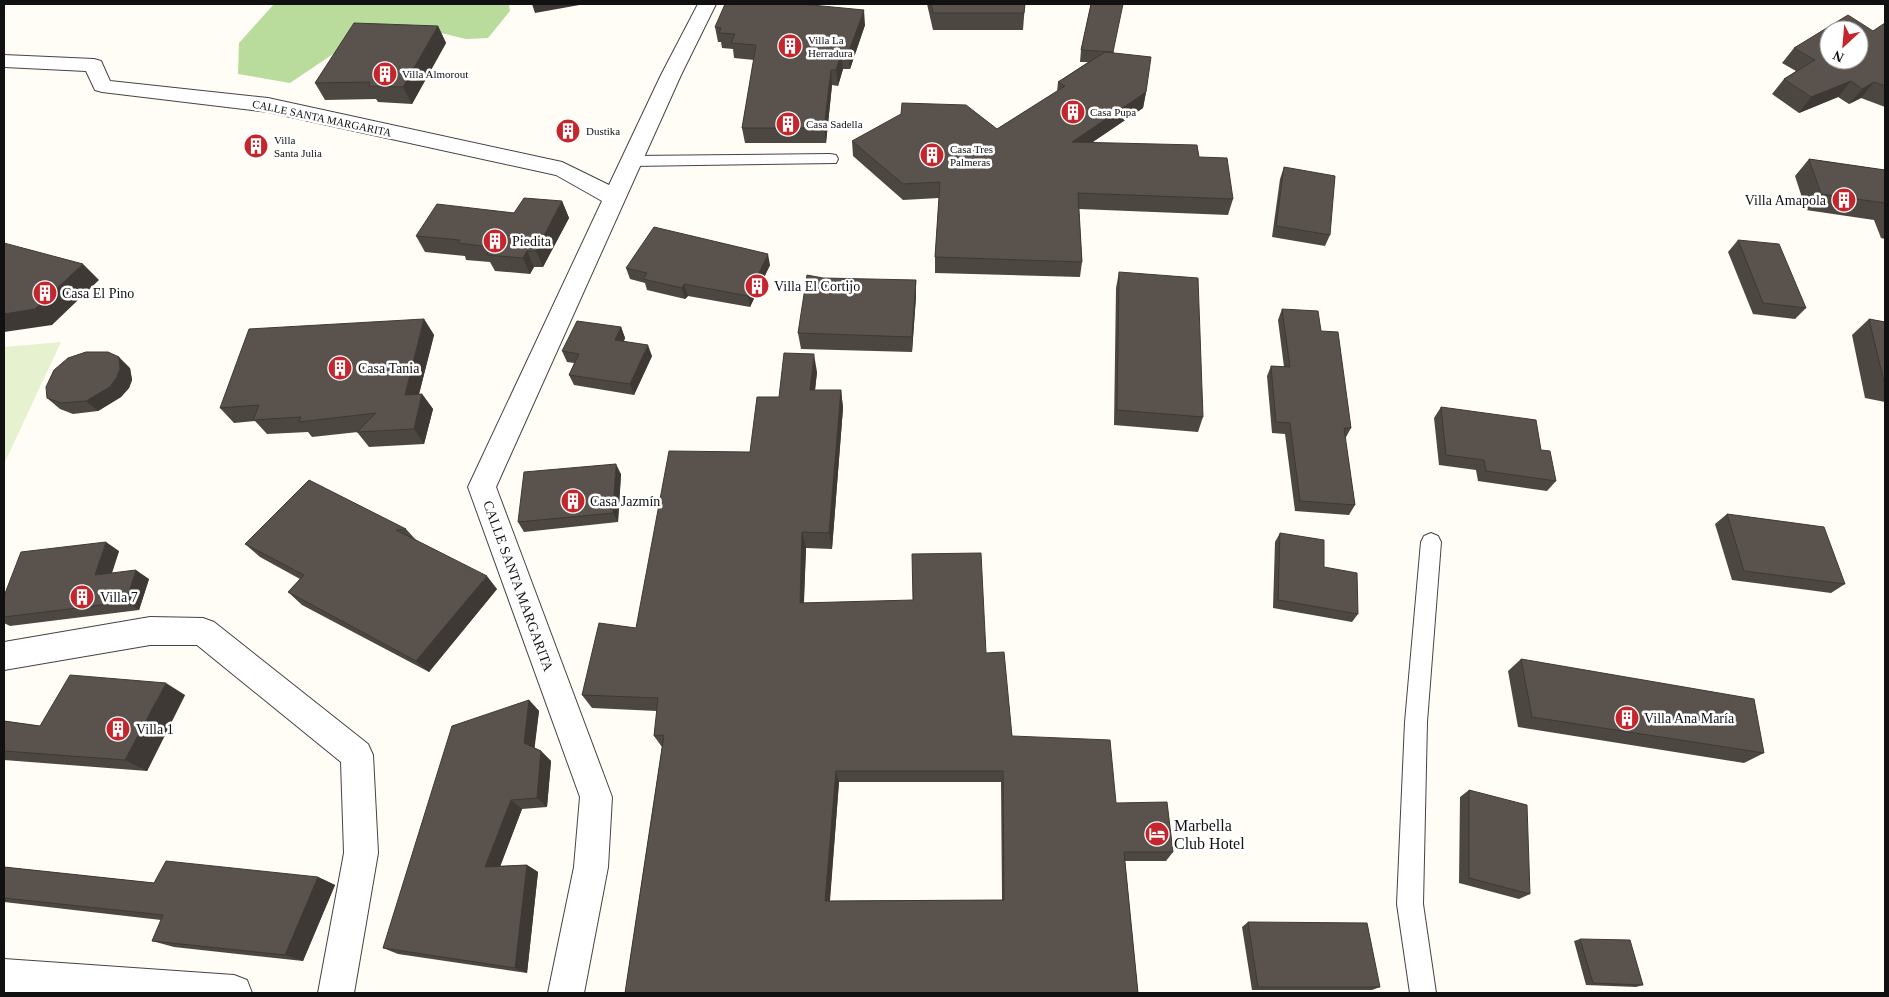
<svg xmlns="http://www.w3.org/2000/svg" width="1889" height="997" viewBox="0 0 1889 997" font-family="'Times New Roman',serif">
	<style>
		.forest { fill: #b9dc9c }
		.pitch { fill: #e6f2cf }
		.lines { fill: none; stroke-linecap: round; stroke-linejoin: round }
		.service-casing { stroke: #444; stroke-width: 2 }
		.minor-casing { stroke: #444; stroke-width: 2 }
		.service { fill: #fff; fill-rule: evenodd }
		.minor { fill: #fff; fill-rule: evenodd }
		.wall { fill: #4d4742; fill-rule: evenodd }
		.shaded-wall { fill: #3f3936 }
		.building { fill: #5a524d; stroke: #3f3936; fill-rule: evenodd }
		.labels { text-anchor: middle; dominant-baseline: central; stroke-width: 5; stroke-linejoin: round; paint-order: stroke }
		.far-poi-label { font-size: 11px; fill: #111; stroke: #fff; text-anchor: start }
		.far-street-label { font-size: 11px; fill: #111; stroke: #fff }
		.poi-label { font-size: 14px; fill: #111; stroke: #fff; text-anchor: start }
		.street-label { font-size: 14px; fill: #111; stroke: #fff }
		.near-poi-label { font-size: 16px; fill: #111; stroke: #fff; text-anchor: start }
	</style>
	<rect width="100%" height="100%" fill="#fffdf5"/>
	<path class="forest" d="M274 4H509L510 11 488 38 466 39 441 33 345 46 290 83 238 74 239 43Z"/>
	<path class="pitch" d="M61 342 4 464V347Z"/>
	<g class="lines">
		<defs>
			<path id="service" d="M830 154 836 155 838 159 836 163 632 166 626 165 624 161 626 157 632 156Z
				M1431 533 1438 536 1441 542 1427 722 1423 904 1436 993H1410L1397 904 1405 722 1421 542 1424 536Z"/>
			<path id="minor" d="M698 4H716L681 75 496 487 612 797 608 867 584 993H548L574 867 580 797 468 487 602 201 556 175 268 112 102 92 95 90 86 71 4 67V55L94 59 101 61 110 81 268 98 562 162 609 185 661 75Z
				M150 617 203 618 214 622 368 744 373 755 378 853 354 993H318L344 853 341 762 197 645H150L4 670V642Z
				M4 959 234 975 247 980 252 993H4Z"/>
		</defs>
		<use href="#service" class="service-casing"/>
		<use href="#minor" class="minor-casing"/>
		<use href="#service" class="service"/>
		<use href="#minor" class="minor"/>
	</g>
	<path class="wall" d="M927 4H1025L1023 30H933Z
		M1091 4 1114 53 1146 92 1143 108 1093 142 1199 157 1233 199 1228 215 1079 209 1082 262 1080 277 935 273V257L939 198 903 200 853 156 852 141 997 129 1057 92 1058 82 1088 62H1080L1081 50Z
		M1885 23V107L1861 98 1849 104 1838 97 1799 113 1772 94 1784 79 1796 71 1782 63 1794 48 1873 31Z
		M865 25 850 69H843L838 86 832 85 826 143H745L742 128 754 60 734 58 733 49 722 48 721 42H718L715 27Z
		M438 26 446 43 412 104 378 102 376 99 325 100 315 83Z
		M1809 159 1885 170V239L1881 238 1874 220 1806 210 1795 176Z
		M1284 167 1330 235 1325 246 1272 237 1280 179Z
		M562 201 569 218 543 267H534L530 274 495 271 490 262 466 260 465 256 425 252 416 236Z
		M1738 240 1806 308 1795 319 1753 314 1728 252Z
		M770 265 750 307 688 296 685 299 647 290 645 283 630 279 626 268Z
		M1119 272 1203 417 1198 432 1114 425 1116 288Z
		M916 280V296L912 352 801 349 798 333Z
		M1282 309 1321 331 1351 428 1345 439 1355 505 1349 515 1295 511 1285 434 1272 433 1267 376 1271 366 1284 367 1278 320Z
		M424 319 434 335 419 394H422L433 409 424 444 369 447 357 432H358L312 437 308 432 267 434 255 421 234 423 220 408Z
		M1869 319 1885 322V402L1865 398 1852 335Z
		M621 327 625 338 624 341 652 356 634 395 574 385 569 375 574 363 567 362 562 351Z
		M130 368 132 380 129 388 121 397 98 411 73 414 60 409 47 398Z
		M817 372 815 390H841L843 408 832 549 806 548 804 603 986 653 1012 736 1116 803 1173 852 1166 861H1125L1138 993H625L662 747 654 736 657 711 592 708 582 695 636 628 750 452 779 397ZM839 782H1001L1002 900 830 901Z
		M1441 407 1541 450 1556 481 1547 491 1478 481 1476 470 1439 465 1434 418Z
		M621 474 618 522 524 532 518 522Z
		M1727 514 1845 584 1831 593 1732 580 1715 524Z
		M406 529 416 540 497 589 429 672 302 605 288 592 300 579 260 557 245 544Z
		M1280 533 1324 567 1358 614 1352 622 1273 608 1275 542Z
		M119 551 112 573 149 579 139 610 10 626 4 623V596Z
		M1521 659 1764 753 1744 763 1518 727 1508 671Z
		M185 695 147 771 4 760V721L40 726Z
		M529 700 539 711 534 748 541 751 551 761 547 807 522 809 500 866 527 865 538 872 527 973 398 954 383 948Z
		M1469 790 1530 894 1519 899 1459 883 1460 797Z
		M4 867 154 883 318 877 335 885 303 961 174 947 152 941 161 920 4 902Z
		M1248 922 1380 987 1372 990H1252L1242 927Z
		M1580 939 1643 985 1636 987 1586 985 1574 941Z"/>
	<path class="shaded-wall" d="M532 4H585L535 13Z
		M864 10 865 25 850 69 848 54Z
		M438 26 446 43 412 104 403 87Z
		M841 54 843 69 838 86 836 70Z
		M831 70 832 85 826 143 824 128Z
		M1851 81 1838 97 1799 113 1811 97Z
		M1874 82 1861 98 1849 104 1862 89Z
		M1146 92 1143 108 1070 157 1072 142Z
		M562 201 569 218 543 267 536 251Z
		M527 251 534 267 530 274 523 258Z
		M768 254 770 265 750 307 748 296Z
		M83 264 99 280 52 325 4 332V314Z
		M916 280V296L912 352V337Z
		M684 284 688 296 685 299 682 288Z
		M424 319 434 335 415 410 405 395Z
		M621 327 625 338 619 351 615 340Z
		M648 345 652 356 634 395 630 384Z
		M814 354 817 372 813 408 810 390Z
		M119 357 130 368 132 380 129 388 121 397 98 411 86 401Z
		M841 390 843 408 832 549 829 533Z
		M422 394 433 409 424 444 414 429Z
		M616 464 621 474 618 522 613 513Z
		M802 532 806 548 803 618 800 603Z
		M106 542 119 551 108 584 95 575Z
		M136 570 149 579 139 610 126 602Z
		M487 576 497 589 429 672 416 661Z
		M166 683 185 695 147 771 125 760Z
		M529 700 539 711 534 753 524 743Z
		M541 751 551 761 547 807 537 798Z
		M836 771 839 782 829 909 825 901Z
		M511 800 522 809 497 875 485 867Z
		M527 865 538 872 527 973 515 968Z
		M318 877 335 885 303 961 285 955Z"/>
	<path class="building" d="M725 4H801L864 10 848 54H841L836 70H831L824 128H742L756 45 731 43 735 34 719 33 721 28 715 27Z
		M931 4H1025L1024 13H933Z
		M1091 4H1123L1113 52 1081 50Z
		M1848 15 1873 31 1885 23V86L1874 82 1862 89 1851 81 1811 97 1784 79 1815 60 1794 48ZM1829 30H1859V60H1829Z
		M354 23 438 26 403 87 369 86 370 82 315 83Z
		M1105 52 1151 57 1146 92 1072 142 1197 145 1199 157 1227 158 1233 199 1078 193 1082 262 935 257 940 182 903 184 852 141 901 114 902 103 966 105 997 129 1065 86 1058 82Z
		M1809 159 1885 170V203L1821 194Z
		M1284 167 1335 176 1330 235 1276 226Z
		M524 198 562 201 536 251H527L523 258 487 255 490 247 458 243 460 240 416 236 437 204 514 213Z
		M654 227 768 254 748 296 684 284 682 288 643 279 647 273 626 268Z
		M1738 240 1779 244 1806 308 1763 303Z
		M4 243 83 264 35 309 4 314Z
		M1119 272 1198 278 1203 417 1117 410Z
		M807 275 823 278 916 280 912 337 798 333Z
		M1282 309 1318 311 1321 331 1338 332 1351 428H1344L1355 505 1300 501 1290 423 1276 422 1271 366 1290 367Z
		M424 319 405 395 422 394 414 429 357 432 376 413 299 422 301 417 253 420 259 405 220 408 249 329Z
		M1869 319 1885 322V383L1884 382Z
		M577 321 621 327 615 340 648 345 630 384 569 375 579 354 562 351Z
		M86 352H108L119 357 120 369 117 377 110 387 86 401 61 403 47 398 46 387 54 370 68 358Z
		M784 353 814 354 810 390H841L829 533 802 532 800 603 913 600 912 554 981 553 986 653 1004 652 1012 736 1110 740 1116 803 1167 802 1173 852H1124L1138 993H625L664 735 654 736 658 698 582 695 599 623 636 628 669 451 750 452 757 397H779ZM836 771H1003L1004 900 825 901Z
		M1441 407 1536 420 1541 450 1550 451 1556 481 1486 471 1484 460 1446 455Z
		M616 464 613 513 518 522 524 472Z
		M309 480 406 529 396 530 487 576 416 661 288 592 304 575 245 544Z
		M1727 514 1824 527 1845 584 1744 571Z
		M1280 533 1324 540V567L1357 573 1358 614 1278 600Z
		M106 542 95 575 136 570 126 602 4 617V596L21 552Z
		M1521 659 1754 699 1764 753 1532 717Z
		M70 675 166 683 125 760 4 751V721L40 726Z
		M529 700 524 743 541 751 537 798 511 800 485 867 527 865 515 968 383 948 452 726Z
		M1469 790 1527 805 1530 894 1469 878Z
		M166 861 318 877 285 955 152 941 163 915 4 898V867L154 883Z
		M1248 922 1367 923 1380 987H1258Z
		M1580 939 1630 940 1643 985 1593 983Z"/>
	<defs>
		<symbol id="building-disc" viewBox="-11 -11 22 22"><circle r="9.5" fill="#c4262e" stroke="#fff"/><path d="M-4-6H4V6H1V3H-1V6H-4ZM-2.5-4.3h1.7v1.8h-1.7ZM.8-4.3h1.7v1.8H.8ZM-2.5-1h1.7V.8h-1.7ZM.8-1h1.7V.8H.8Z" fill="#fff"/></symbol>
		<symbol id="hotel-disc" viewBox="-11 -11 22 22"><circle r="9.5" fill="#c4262e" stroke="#fff"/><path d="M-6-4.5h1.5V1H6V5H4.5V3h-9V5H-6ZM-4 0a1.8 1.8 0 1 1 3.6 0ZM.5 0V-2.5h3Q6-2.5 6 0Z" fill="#fff"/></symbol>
	</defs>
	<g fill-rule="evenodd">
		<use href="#building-disc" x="776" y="32" width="28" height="28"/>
		<use href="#building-disc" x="371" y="60" width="28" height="28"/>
		<use href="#building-disc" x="1059" y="98" width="28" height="28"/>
		<use href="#building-disc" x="774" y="110" width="28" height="28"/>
		<use href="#building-disc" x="554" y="117" width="28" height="28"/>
		<use href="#building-disc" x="242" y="132" width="28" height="28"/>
		<use href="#building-disc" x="918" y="141" width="28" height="28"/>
		<use href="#building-disc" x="1830" y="186" width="28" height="28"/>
		<use href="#building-disc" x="481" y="227" width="28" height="28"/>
		<use href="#building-disc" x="743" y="272" width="28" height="28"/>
		<use href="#building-disc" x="31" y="279" width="28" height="28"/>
		<use href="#building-disc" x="326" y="354" width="28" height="28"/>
		<use href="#building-disc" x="559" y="487" width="28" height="28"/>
		<use href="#building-disc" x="68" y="583" width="28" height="28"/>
		<use href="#building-disc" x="1613" y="704" width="28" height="28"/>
		<use href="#building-disc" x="104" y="715" width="28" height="28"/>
		<use href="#hotel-disc" x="1143" y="820" width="28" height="28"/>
	</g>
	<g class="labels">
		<g class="far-poi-label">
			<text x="808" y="40">Villa La<tspan x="808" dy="13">Herradura</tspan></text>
			<text x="402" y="74">Villa Almorout</text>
			<text x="1090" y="112">Casa Pupa</text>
			<text x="806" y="124">Casa Sadella</text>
			<text x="586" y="131">Dustika</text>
			<text x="274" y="140">Villa<tspan x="274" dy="13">Santa Julia</tspan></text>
			<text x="950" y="149">Casa Tres<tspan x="950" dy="13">Palmeras</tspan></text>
		</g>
		<g class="far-street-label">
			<text transform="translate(322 118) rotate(12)">CALLE SANTA MARGARITA</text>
		</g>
		<g class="poi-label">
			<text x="1826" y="200" text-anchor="end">Villa Amapola</text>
			<text x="512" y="241">Piedita</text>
			<text x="774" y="286">Villa El Cortijo</text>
			<text x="62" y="293">Casa El Pino</text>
			<text x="358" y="368">Casa Tania</text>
			<text x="590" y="501">Casa Jazmín</text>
			<text x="100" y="597">Villa 7</text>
			<text x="1644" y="718">Villa Ana María</text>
			<text x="136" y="729">Villa 1</text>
		</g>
		<g class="street-label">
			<text transform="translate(518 586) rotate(70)">CALLE SANTA MARGARITA</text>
		</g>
		<g class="near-poi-label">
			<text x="1174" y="825">Marbella<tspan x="1174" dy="18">Club Hotel</tspan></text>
		</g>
	</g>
	<rect width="1889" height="997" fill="none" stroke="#111111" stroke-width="10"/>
	<g transform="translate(1844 45) rotate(206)"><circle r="24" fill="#ffffff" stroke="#a0a0a0"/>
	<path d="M0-4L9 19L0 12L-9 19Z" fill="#c4262e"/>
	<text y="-8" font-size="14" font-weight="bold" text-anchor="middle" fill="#111111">N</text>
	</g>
</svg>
